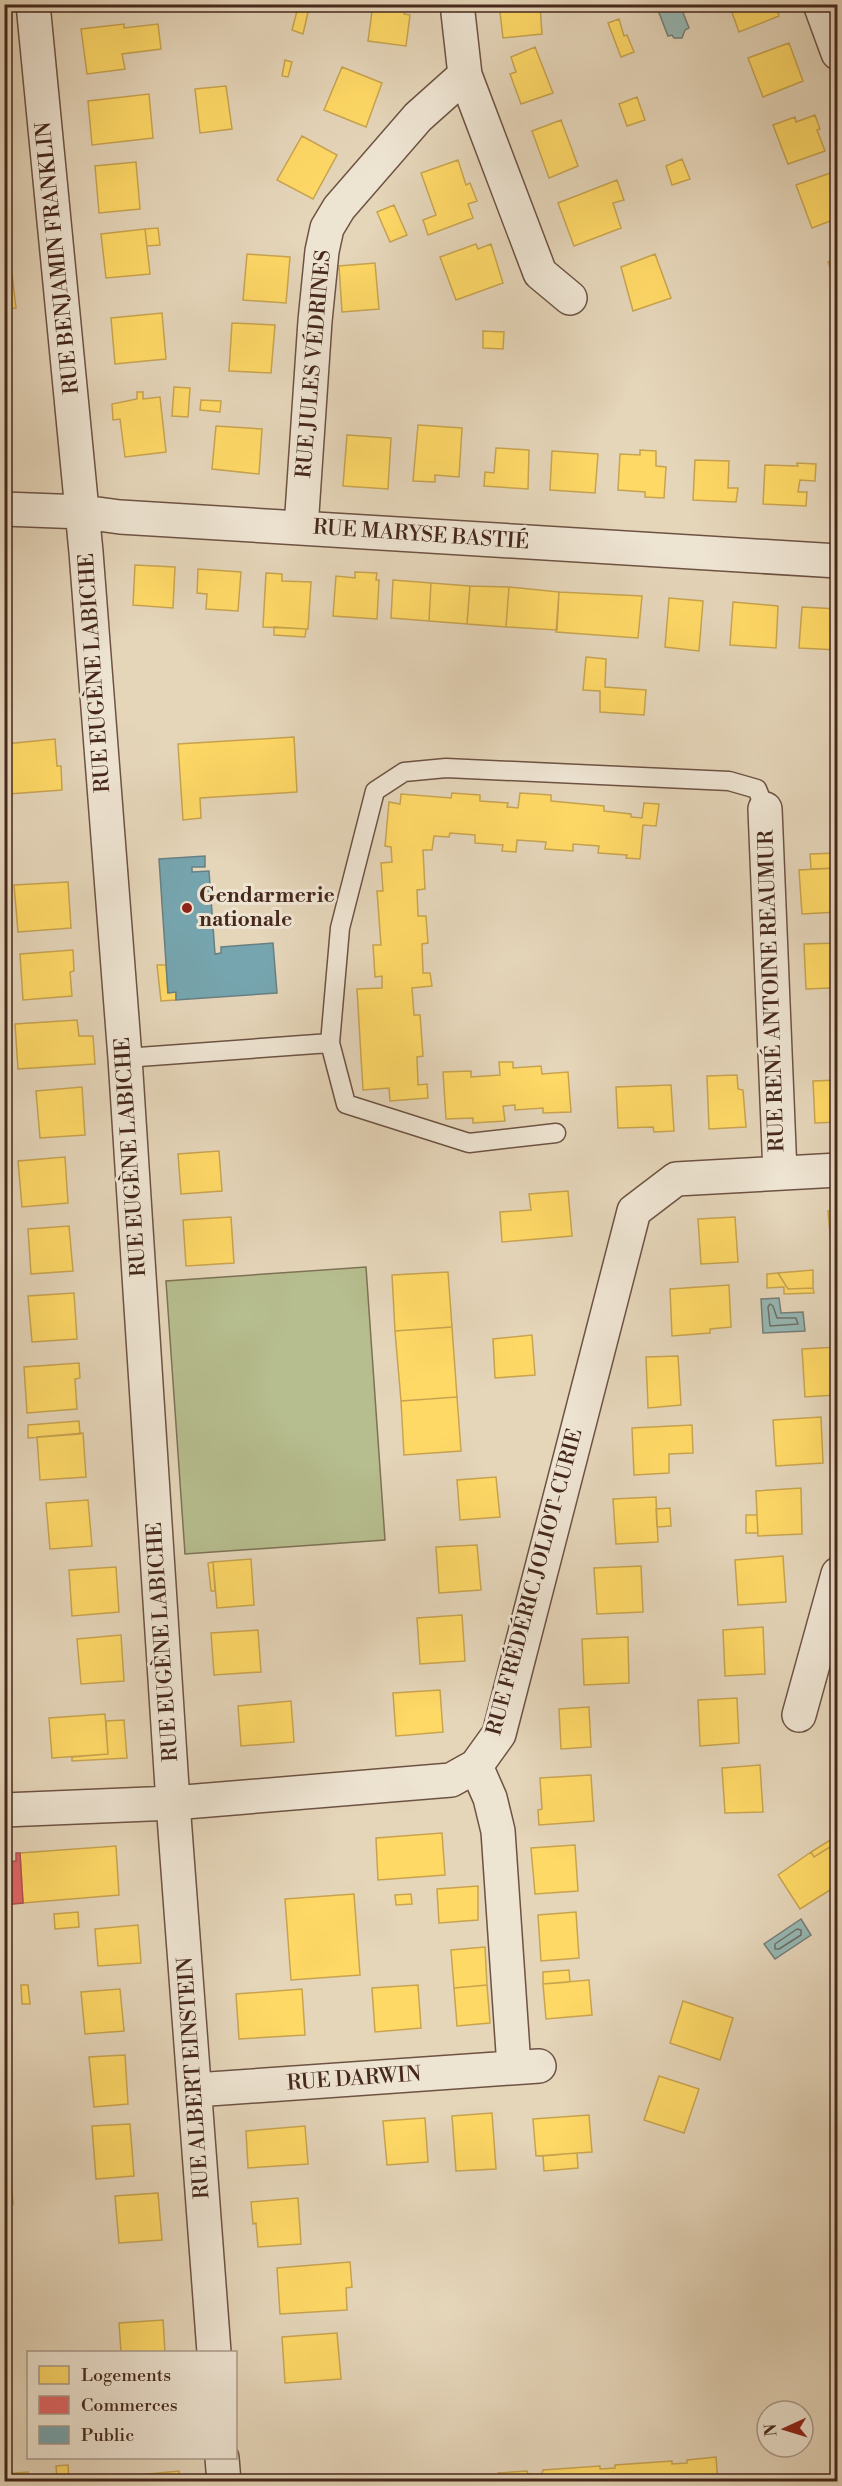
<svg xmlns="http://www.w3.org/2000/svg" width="842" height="2486" viewBox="0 0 842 2486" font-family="'Libre Bodoni',serif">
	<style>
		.green { fill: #b6bd8e; stroke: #7e7255; stroke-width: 1.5 }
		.water { fill: #96b8b4; stroke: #767e77; stroke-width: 1.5 }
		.homes { fill: #ffd966; stroke: #c8a450; stroke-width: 1.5 }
		.shops { fill: #e06666; stroke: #b25350; stroke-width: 1.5 }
		.public { fill: #76a5af; stroke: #688083; stroke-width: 1.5 }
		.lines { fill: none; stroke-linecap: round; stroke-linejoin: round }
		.shore { stroke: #6e7068; stroke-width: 1.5 }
		.lane-casing { stroke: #6e5343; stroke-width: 21 }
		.street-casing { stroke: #6e5343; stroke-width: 36 }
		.lane { stroke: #eee4d2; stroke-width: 18 }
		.street { stroke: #eee4d2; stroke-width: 33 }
		.poi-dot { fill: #8f2418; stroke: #eee4d2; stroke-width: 2 }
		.labels { text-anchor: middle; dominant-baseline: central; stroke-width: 6; stroke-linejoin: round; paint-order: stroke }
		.street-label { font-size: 21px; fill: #46281c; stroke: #eee4d2 }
		.poi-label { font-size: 21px; font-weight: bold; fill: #46281c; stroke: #eee4d2; text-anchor: start }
	</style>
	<rect width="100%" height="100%" fill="#e5d5b9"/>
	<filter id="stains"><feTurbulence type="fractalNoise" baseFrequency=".00333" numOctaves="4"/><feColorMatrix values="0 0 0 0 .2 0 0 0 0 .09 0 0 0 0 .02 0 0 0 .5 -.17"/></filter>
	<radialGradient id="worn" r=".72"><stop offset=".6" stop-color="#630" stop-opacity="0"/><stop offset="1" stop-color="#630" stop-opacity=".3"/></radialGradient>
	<path class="green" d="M366 1267 385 1540 185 1554 166 1281Z"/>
	<path class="water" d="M656 5H680L689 28 685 30 682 38H674L672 35 668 36Z
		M779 1298 781 1313 803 1312 805 1331 763 1333 761 1299Z
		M801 1919 811 1935 775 1959 764 1944Z"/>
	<path class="homes" d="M373 4H405L404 14 410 15 406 46 368 41Z
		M499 4H540L542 34 503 38Z
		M729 4H775L779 16 739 32Z
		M298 7 309 8 303 34 292 30Z
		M619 19 624 36 627 35 634 52 621 57 608 23Z
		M124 24V28L158 24 161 49 122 54 125 69 87 74 81 29Z
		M789 43 803 81 763 97 748 58Z
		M535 47 553 93 521 104 510 74 516 72 511 57Z
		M285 60 292 62 288 77 282 76Z
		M342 67 382 83 366 127 324 110Z
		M226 86 232 129 200 133 195 89Z
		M149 94 153 138 92 145 88 101Z
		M637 97 645 120 627 126 619 104Z
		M815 115 820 129 817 130 825 151 788 164 773 125 795 117 796 122Z
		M561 120 578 166 549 178 532 131Z
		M302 136 337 155 313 199 277 180Z
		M682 159 690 179 672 185 666 166Z
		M458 160 466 185 470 183 477 201 468 204 473 218 428 235 423 220 436 215 421 173Z
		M136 162 140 209 99 213 95 166Z
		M836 171 838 218 812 228 796 185Z
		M617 180 624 200 613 203 621 228 574 246 558 203Z
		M4 204 9 245 4 246Z
		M394 205 407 235 390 242 377 212Z
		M158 228 160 245 147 246 145 229Z
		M145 229 150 274 106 278 101 234Z
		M476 244 478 249 491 244 503 283 456 300 440 257Z
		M247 254 290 257 286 303 243 300Z
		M655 254 671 298 633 311 621 267Z
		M838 258V286L828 262Z
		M375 263 379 309 342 312 339 266Z
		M4 266H11L16 308 4 309Z
		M162 313 166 359 115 364 111 318Z
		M232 323 275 325 271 373 229 371Z
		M483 331 504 332 503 349 483 348Z
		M174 387 190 388 188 417 172 416Z
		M137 392H143V399L160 397 166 452 125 457 120 419 113 420 112 404 137 399Z
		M201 400 221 401 220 412 200 410Z
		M418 425 462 428 459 477 435 475V482L413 481Z
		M216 426 262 429 259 474 212 469Z
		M347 435 391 438 388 489 343 486Z
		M496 448 529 450 528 489 484 486 485 472 494 473Z
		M640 450 656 451V466L666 467 664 498 645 497V492L618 490 620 454 640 455Z
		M552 451 598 454 595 493 550 490Z
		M695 460 729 461 728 488H738L736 502 693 500Z
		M797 463 816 464 815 481 800 480 798 492H807L806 506 763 504 765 465 798 466Z
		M135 565 175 567 173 608 133 605Z
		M198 569 241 572 238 611 206 609 207 594 197 593Z
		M355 572 377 573 376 580H379L377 619 333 616 336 576 355 578Z
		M266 573 282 574V581L311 582 308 629 263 627Z
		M393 580 431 583 429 621 391 618Z
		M431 583 470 586 467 624 429 621Z
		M470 586 509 587 506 627 467 624Z
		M509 587 559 592 557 630 506 627Z
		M559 592 642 596 638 638 556 632Z
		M669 598 703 601 699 651 665 647Z
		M733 602 778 606 776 648 730 645Z
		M802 607 838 609V650L799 648Z
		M274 627 306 629 305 637 274 635Z
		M586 657 606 659 605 687 646 690 644 715 600 712V691L583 690Z
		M294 737 297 792 200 798 201 818 183 820 178 744Z
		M55 739 57 766H61L62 790 9 794 5 744Z
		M452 793 480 795V801L508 803 507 807 518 808 520 793 551 795V801L604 806V811L631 814V817L642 818 644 803 659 804 656 826 643 825 640 859 626 858 627 855 598 853 599 846 573 844V851L545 849 546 842 517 840 516 852 502 851 503 845 475 843V835L450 833 449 837 434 836 432 850H423L425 889 417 890 418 916H426L428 943 422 944 423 973H430L432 986 412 988 414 1015H420L423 1056 417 1057 418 1085 427 1084 428 1098 390 1101 389 1088 363 1090 357 989 382 988V976L375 977 373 945H381L377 891H383L381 863 392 862 391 847 385 846 389 802 400 804 401 794 451 798Z
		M838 853V868L811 869 810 854Z
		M838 868V912L802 914 799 870Z
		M68 882 71 928 18 932 14 885Z
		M838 943V993H830V988L806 989 804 944Z
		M73 950 74 971 70 972 72 996 23 1000 20 954Z
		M157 965H166L168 993 176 992V1000L161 1001Z
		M77 1020 79 1036H93L95 1064 18 1069 15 1024Z
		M499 1062H513V1068L541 1066 542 1074 568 1072 571 1112 543 1113V1108L515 1110V1105L503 1106 505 1121 473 1123V1118L446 1119 443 1072 471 1071V1077L500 1075Z
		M737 1075 738 1089 743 1090 746 1127 709 1129 707 1076Z
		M838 1080V1122L815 1123 813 1081Z
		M671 1085 674 1131 654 1132 653 1127 618 1128 616 1087Z
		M82 1087 85 1135 40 1138 36 1091Z
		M219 1151 222 1191 181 1194 178 1154Z
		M65 1157 68 1203 22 1207 18 1161Z
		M568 1191 572 1236 502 1242 500 1212 531 1210 529 1194Z
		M838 1210V1256L832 1257 828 1211Z
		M231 1217 234 1263 186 1266 183 1220Z
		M735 1217 738 1262 701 1264 698 1219Z
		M69 1226 73 1271 31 1274 28 1229Z
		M813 1270V1288L788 1289 778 1273Z
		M448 1272 452 1327 395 1331 392 1275Z
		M778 1273 788 1289 813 1288 814 1293 784 1294V1287L767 1288V1274Z
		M729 1285 731 1327 710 1329V1333L672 1336 670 1289Z
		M74 1293 77 1339 32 1342 28 1296Z
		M452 1327 457 1397 401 1401 395 1331Z
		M532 1335 535 1375 495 1378 493 1339Z
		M838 1347 836 1395 805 1397 802 1349Z
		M678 1356 681 1405 648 1408 646 1357Z
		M79 1363 80 1378 75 1379 77 1409 27 1413 24 1367Z
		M457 1397 461 1451 404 1455 401 1401Z
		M821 1417 823 1463 776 1466 773 1420Z
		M79 1421 80 1434 28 1438V1425Z
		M692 1425 693 1453 669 1454V1473L634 1475 632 1428Z
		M83 1433 86 1477 40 1480 37 1437Z
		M496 1477 500 1517 460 1520 457 1480Z
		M801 1488 802 1534 758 1536 756 1491Z
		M656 1497 658 1542 616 1544 613 1499Z
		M88 1500 92 1546 50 1549 46 1503Z
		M670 1508 671 1526 657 1527 656 1509Z
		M746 1515H757L758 1533H746Z
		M477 1545 481 1590 439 1593 436 1547Z
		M783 1556 786 1602 738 1605 735 1560Z
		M251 1559 254 1605 217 1608 213 1562Z
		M213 1562 215 1591H211L208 1563Z
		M641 1566 643 1612 597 1614 594 1568Z
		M116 1567 119 1612 72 1616 69 1570Z
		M462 1615 465 1661 420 1664 417 1618Z
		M763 1627 765 1674 725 1676 723 1630Z
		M258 1630 261 1672 214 1675 211 1633Z
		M121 1635 124 1681 81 1684 77 1639Z
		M628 1637 629 1683 584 1685 582 1639Z
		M440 1690 443 1732 396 1736 393 1693Z
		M737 1698 739 1743 700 1746 698 1700Z
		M291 1701 294 1742 241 1746 238 1706Z
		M589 1707 591 1747 561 1749 559 1709Z
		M105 1714 108 1754 52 1758 49 1718Z
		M124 1720 127 1758 72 1761V1757L108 1754 106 1721Z
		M760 1765 763 1812 725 1813 722 1768Z
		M591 1775 594 1821 539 1825 538 1810 542 1809 540 1778Z
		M442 1833 445 1875 378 1880 376 1838Z
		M835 1837 838 1842 814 1857 811 1852Z
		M838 1842V1885L800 1909 778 1875 811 1852 814 1857Z
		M575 1845 578 1891 535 1894 531 1848Z
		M116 1846 119 1895 23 1903 20 1853Z
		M478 1886V1920L439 1923 437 1889Z
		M354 1894 360 1975 291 1980 285 1899Z
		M411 1894 412 1904 396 1905 395 1895Z
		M78 1912 79 1927 55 1929 54 1914Z
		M576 1912 579 1958 541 1961 538 1915Z
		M138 1925 141 1963 98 1966 95 1929Z
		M485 1947 487 1985 454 1988 451 1950Z
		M569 1970 570 1982 543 1984V1972Z
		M589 1980 592 2015 546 2019 543 1984Z
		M21 1985H28L30 2004H22Z
		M418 1985 421 2028 375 2032 372 1988Z
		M487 1985 490 2023 457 2026 454 1988Z
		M120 1989 124 2031 85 2034 81 1992Z
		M302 1989 305 2035 239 2039 236 1994Z
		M683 2001 733 2018 720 2060 670 2043Z
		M125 2055 128 2104 94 2107 89 2057Z
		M659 2076 699 2089 684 2133 644 2120Z
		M4 2083 13 2204H4Z
		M492 2113 496 2169 456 2171 452 2116Z
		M589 2115 592 2152 536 2156 533 2119Z
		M425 2118 428 2162 387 2165 383 2121Z
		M130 2124 134 2176 96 2179 92 2126Z
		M305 2126 308 2164 248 2168 246 2131Z
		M577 2153 578 2168 544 2171 543 2156Z
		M158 2193 162 2240 119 2243 115 2196Z
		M298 2198 301 2244 258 2247 256 2223 253 2224 251 2202Z
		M350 2262 352 2287 346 2288 347 2310 280 2314 277 2268Z
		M163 2320 165 2352H121L119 2323Z
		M337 2333 341 2379 285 2383 282 2337Z
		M716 2457 718 2482H499L498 2473 527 2471 528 2474H542L543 2470 600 2466V2469L615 2468V2465L672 2461V2464L687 2463V2460Z
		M68 2465 69 2482H57L56 2466Z
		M179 2471V2482H128V2476Z
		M28 2472V2482H4V2474Z"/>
	<path class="shops" d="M16 1853H20L23 1903 4 1905V1862L16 1861Z"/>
	<path class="public" d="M205 856V867H192V872L209 871 215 954 221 953V947L273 943 277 993 176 1000V992L168 993 159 859Z"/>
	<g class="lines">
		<path class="shore" d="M770 1304 773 1306 777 1318H796L798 1324 770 1326 768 1307Z
			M797 1929 801 1930V1935L779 1949H775V1944Z"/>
		<defs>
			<path id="lane" d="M330 1043 346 1104 469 1143 556 1133
				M125 1058 330 1043 340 928 375 791 404 772 446 768 729 781 757 789 765 809"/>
			<path id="street" d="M33 4 86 552 125 1058 173 1803 214 2352
				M457 4 465 75 540 273 570 298
				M820 4 838 53
				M4 509 83 512 120 517 838 561
				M301 528 315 321 322 251 327 228 339 208 418 117 465 75
				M765 809 780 1173
				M799 1715 838 1574
				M476 1766 490 1798 498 1831 514 2067
				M4 1810 173 1803 451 1780 476 1766 499 1734 634 1211 676 1179 838 1170
				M195 2090 539 2066
				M222 2458 224 2482"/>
		</defs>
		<use href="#lane" class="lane-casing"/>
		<use href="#street" class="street-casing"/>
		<use href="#lane" class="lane"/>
		<use href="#street" class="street"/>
	</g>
	<circle class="poi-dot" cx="187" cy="908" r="6"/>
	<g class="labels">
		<g class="street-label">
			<text transform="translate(58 258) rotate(-96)">RUE BENJAMIN FRANKLIN</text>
			<text transform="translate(314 364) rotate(-85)">RUE JULES VÉDRINES</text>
			<text transform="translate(421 535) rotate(4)">RUE MARYSE BASTIÉ</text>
			<text transform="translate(95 673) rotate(-94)">RUE EUGÈNE LABICHE</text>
			<text transform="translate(772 991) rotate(-92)">RUE RENÉ ANTOINE REAUMUR</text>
			<text transform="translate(131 1157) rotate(-94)">RUE EUGÈNE LABICHE</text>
			<text transform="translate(535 1582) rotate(-75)">RUE FRÉDÉRIC JOLIOT-CURIE</text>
			<text transform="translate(163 1642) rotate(-94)">RUE EUGÈNE LABICHE</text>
			<text transform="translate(194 2078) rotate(-94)">RUE ALBERT EINSTEIN</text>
			<text transform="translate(354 2079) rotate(-4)">RUE DARWIN</text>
		</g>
		<g class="poi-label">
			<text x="199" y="896">Gendarmerie<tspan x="199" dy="24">nationale</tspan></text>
		</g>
	</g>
	<rect width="842" height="2486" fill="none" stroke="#e5d5b9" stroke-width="24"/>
	<rect x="6" y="6" width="830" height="2474" fill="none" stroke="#46281c" stroke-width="3"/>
	<rect x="12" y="12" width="818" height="2462" fill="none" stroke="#46281c" stroke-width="1.5"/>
	<rect x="27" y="2351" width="210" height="108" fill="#eee4d2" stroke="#ab9989" stroke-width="1.5"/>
	<rect x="39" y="2366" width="30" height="18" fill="#ffd966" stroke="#ab9989" stroke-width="1.5"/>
	<text x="81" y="2381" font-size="18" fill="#46281c">Logements</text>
	<rect x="39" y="2396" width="30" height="18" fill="#e06666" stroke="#ab9989" stroke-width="1.5"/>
	<text x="81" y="2411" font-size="18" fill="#46281c">Commerces</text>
	<rect x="39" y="2426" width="30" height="18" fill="#76a5af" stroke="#ab9989" stroke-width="1.5"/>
	<text x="81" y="2441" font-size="18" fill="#46281c">Public</text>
	<g transform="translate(785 2429) rotate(266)"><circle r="28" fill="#eee4d2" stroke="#ab9989" stroke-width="1.5"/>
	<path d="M0-4.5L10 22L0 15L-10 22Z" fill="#8f2418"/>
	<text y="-9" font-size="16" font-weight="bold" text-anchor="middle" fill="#46281c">N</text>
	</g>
	<rect width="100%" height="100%" filter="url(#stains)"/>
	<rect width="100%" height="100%" fill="url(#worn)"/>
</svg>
